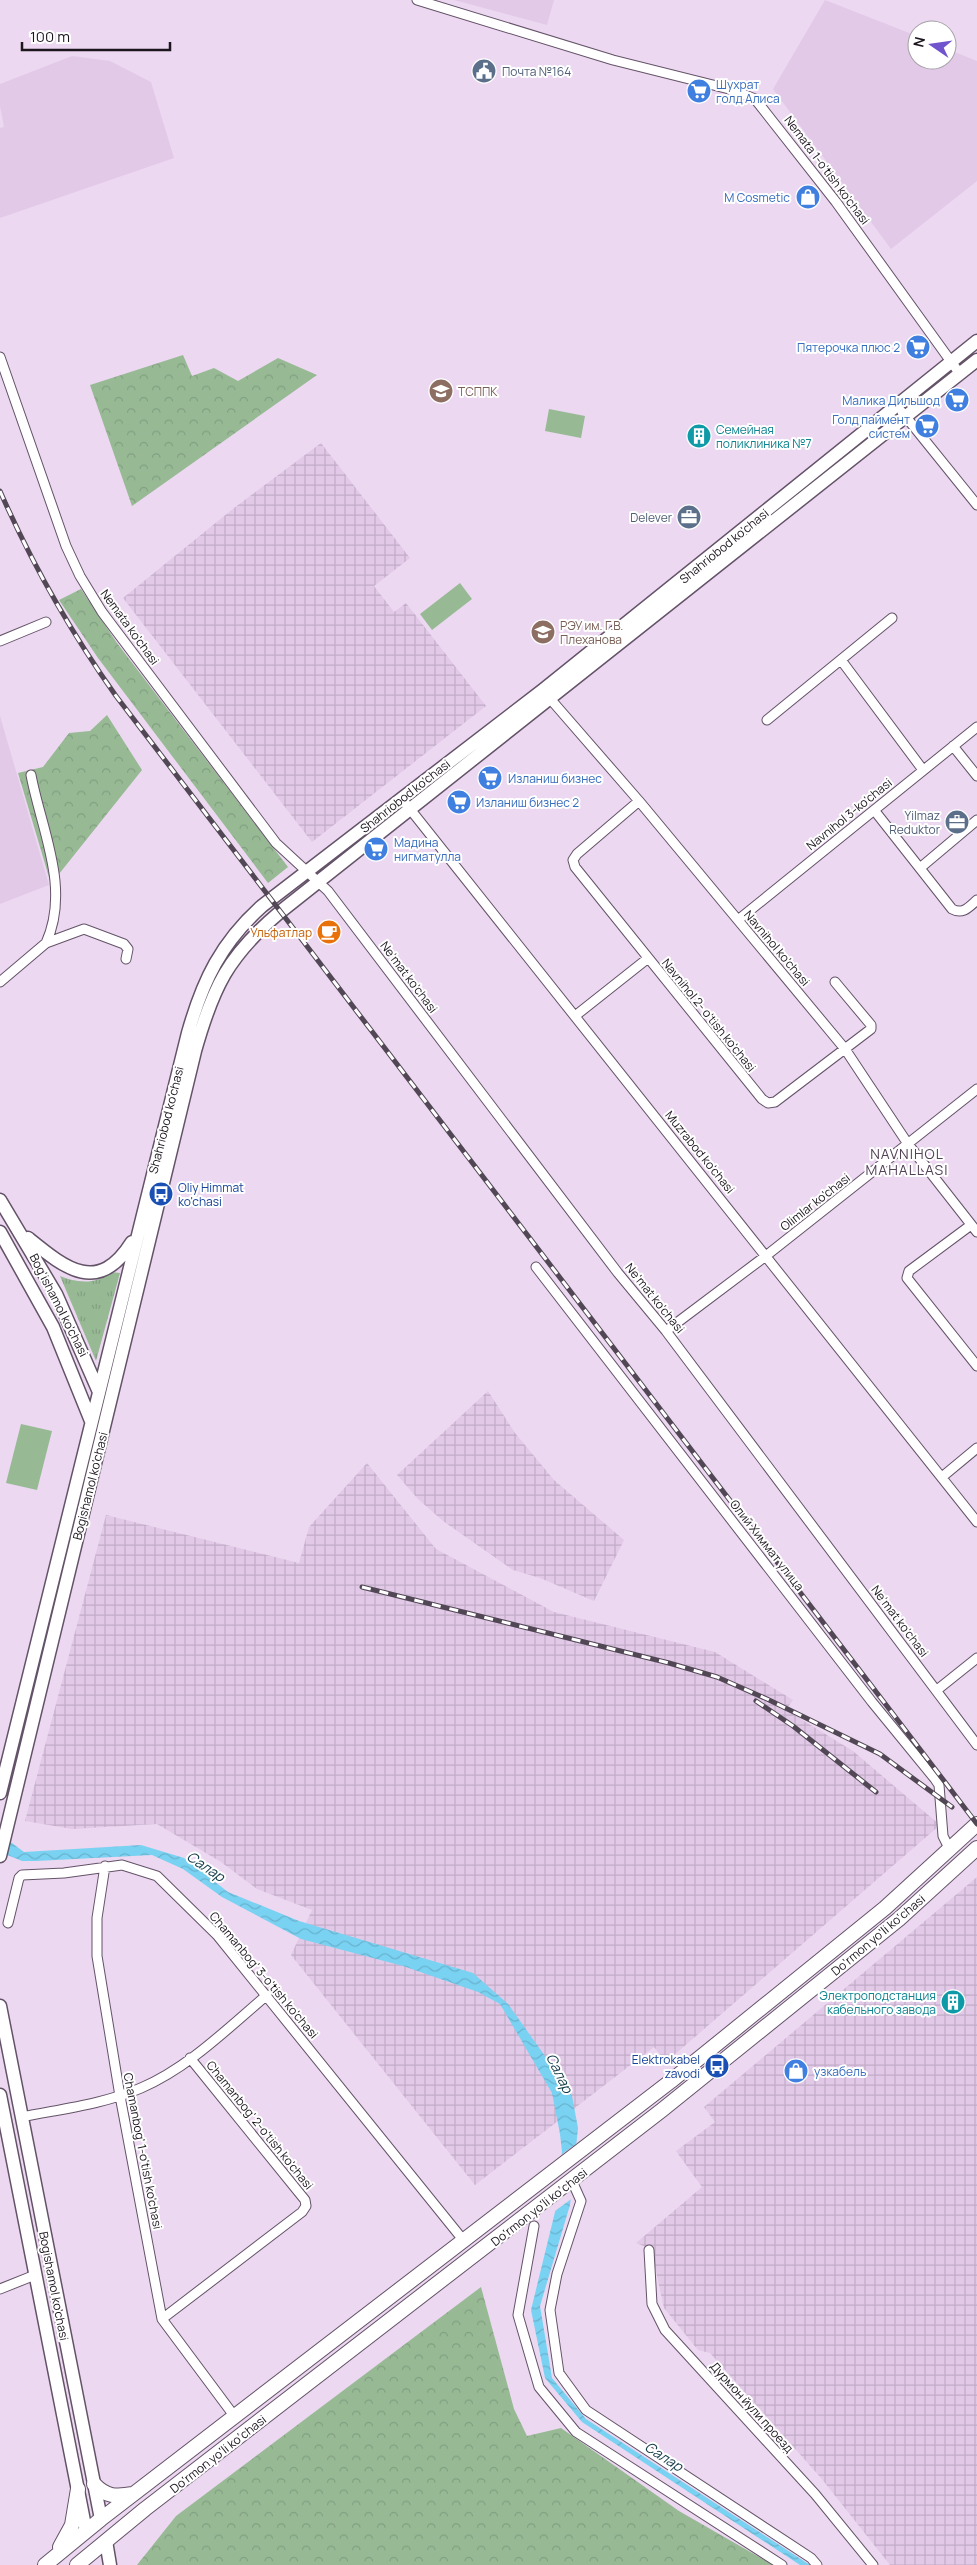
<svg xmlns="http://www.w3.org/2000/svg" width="977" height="2565" viewBox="0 0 977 2565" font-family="Manrope,sans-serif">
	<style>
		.built { fill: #e2c9e8 }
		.industrial { fill: url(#industrial-grid) }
		.grass { fill: url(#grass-tufts) }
		.forest { fill: url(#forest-crowns) }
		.pitch { fill: #97ba95 }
		.water { fill: url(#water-waves) }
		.pier { fill: #ecd8f1 }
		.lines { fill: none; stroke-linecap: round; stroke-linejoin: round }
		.street-casing { stroke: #645368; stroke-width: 11 }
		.secondary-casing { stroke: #645368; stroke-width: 15 }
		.primary-casing { stroke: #645368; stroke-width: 16 }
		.street { stroke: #fff; stroke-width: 9 }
		.secondary { stroke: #fff; stroke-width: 12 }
		.primary { stroke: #fff; stroke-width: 14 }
		.rail-casing { stroke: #524855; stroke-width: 5 }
		.rail { stroke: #fff; stroke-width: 3; stroke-dasharray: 9; stroke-linecap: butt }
		.labels { text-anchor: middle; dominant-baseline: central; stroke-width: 4; stroke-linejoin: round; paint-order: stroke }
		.service-label { font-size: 12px; fill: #4e5e75; stroke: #fff; text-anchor: end }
		.shop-label { font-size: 12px; fill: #366cbe; stroke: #fff; text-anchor: start }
		.street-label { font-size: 12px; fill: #1c151e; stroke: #fff }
		.education-label { font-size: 12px; fill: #785e54; stroke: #fff; text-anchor: start }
		.culture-label { font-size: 12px; fill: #0d838f; stroke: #fff; text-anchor: start }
		.food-label { font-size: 12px; fill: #c56008; stroke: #fff; text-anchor: end }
		.transit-label { font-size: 12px; fill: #164399; stroke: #fff; text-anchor: start }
		.neighbourhood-label { font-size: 14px; letter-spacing: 1px; fill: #524256; stroke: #fff }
		.water-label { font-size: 14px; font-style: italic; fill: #123b49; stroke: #fff }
	</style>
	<defs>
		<pattern id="industrial-grid" width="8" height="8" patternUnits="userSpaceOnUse" patternTransform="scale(1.25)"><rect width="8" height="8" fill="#e2c9e8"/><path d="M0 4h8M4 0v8" fill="none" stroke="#c1acc7"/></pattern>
		<pattern id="grass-tufts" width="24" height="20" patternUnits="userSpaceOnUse" patternTransform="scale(1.25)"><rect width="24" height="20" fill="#97ba95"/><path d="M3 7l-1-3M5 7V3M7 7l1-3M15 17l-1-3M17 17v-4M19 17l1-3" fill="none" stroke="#829f80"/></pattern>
		<pattern id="forest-crowns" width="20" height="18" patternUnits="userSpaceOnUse" patternTransform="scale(1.25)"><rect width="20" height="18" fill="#97ba95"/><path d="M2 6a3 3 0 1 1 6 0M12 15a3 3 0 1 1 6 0" fill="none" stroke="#829f80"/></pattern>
		<pattern id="water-waves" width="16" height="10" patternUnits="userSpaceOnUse" patternTransform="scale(1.25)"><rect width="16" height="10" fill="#79d2f2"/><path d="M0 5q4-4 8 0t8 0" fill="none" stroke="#68b3cf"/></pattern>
	</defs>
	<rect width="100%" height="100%" fill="#ecd8f1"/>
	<path class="built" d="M454 0H554L547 25Z
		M825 0 917 36V60H947V49L977 61V181L891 249 773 89Z
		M72 56 110 61 151 82 174 158 0 218V128L4 127 0 106V84Z
		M0 716 49 885 0 904Z"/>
	<path class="industrial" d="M321 443 410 558 374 586 394 612 406 603 486 706 312 842 123 598 234 508Z
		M488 1391 515 1433 554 1480 624 1540 594 1601 540 1578 513 1570 443 1521 418 1499 397 1475Z
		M367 1463 436 1549 554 1612 715 1652 793 1700 786 1710 853 1751 940 1825 666 2062 654 2047 475 2185 291 1955 312 1910 257 1889 221 1862 157 1824 72 1829 25 1821 106 1515 299 1563 309 1527Z
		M977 1877V2565H890L821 2478 710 2353 698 2350 664 2308 651 2249 636 2243 702 2187 676 2151 715 2122 704 2107Z"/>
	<path class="grass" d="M111 1272 120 1273 96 1361 60 1276C76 1283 97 1285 111 1272Z"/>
	<path class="forest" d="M183 355 192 376 214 368 238 381 278 358 317 375 132 506 90 385Z
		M81 589 117 643 288 867 268 883 98 658 59 600Z
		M107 715 142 770 51 884 18 773 43 767 69 733 90 731Z
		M481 2287 514 2409 527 2436 561 2428 679 2511 773 2565H137L176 2516Z"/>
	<path class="pitch" d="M549 409 585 416 581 438 545 431Z
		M460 583 472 599 432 630 420 614Z
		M21 1424 52 1431 37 1490 6 1483Z"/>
	<path class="water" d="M0 1834 24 1852 141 1845 184 1858 228 1892 299 1921 473 1973 508 2004 557 2073 572 2096 578 2128 570 2205 540 2306 552 2378 586 2419 810 2565H800L582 2422 545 2378 531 2310 555 2212 562 2152 560 2134 552 2093 500 2004 478 1992 403 1966 301 1939 222 1897 183 1869 152 1855 36 1861H22L0 1852Z"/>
	<path class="pier" d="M580 2141 574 2197 551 2214 558 2157Z"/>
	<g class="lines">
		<defs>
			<path id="street" d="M417 0 613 60 733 90 755 99 836 202 960 374
				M0 357 66 546 80 576 102 612 276 843 328 891 618 1273 666 1331 977 1745
				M902 412 977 505
				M0 641 46 622
				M841 660 923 770
				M546 694 639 801 845 1049 908 1144 977 1232
				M767 720 892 618
				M953 746 977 776
				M31 775C41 829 71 888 46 943
				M402 799 977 1522
				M639 801 577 854 573 860 575 867 762 1099 768 1103 775 1102 871 1029V1025L835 982
				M874 810 952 909C963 915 969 907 977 900
				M920 868 977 820
				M738 920 977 727
				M0 982 46 943 84 929 124 944 128 949 126 959
				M575 1016 647 959
				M971 1225 909 1271 907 1278 977 1366
				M536 1267 872 1702 935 1779 939 1785 943 1836 950 1850
				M666 1331 767 1255 977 1089
				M942 1477 977 1448
				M937 1690 977 1658
				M105 1866 97 1918V1956L120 2096 162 2319 235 2417
				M8 1923 19 1878 22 1875 64 1873 122 1865 157 1876 217 1935 464 2241
				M22 2117C61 2109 104 2104 141 2088 188 2068 228 2028 267 1995
				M572 2181 581 2201 557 2274 550 2310 559 2373 586 2410 811 2558 817 2565
				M534 2226 518 2315 539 2387 576 2432 782 2565
				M649 2250 652 2304 665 2330 815 2494 873 2565
				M0 2289 35 2275
				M162 2319 302 2212 306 2206 305 2200 190 2058"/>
			<path id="secondary" d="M0 1200 56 1294 99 1392
				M0 1232 53 1327 91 1421
				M28 1238C65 1268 98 1296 132 1242
				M0 1793 188 1033C203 980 221 943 262 906L543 690 977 341
				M0 1856 195 1051C213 987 228 956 280 912L977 360
				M0 2006 101 2519
				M0 2095 86 2531
				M106 2541 110 2565"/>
			<path id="primary" d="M94 2484C106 2497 116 2497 133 2494
				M60 2547 72 2525 78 2489
				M45 2565 101 2519 671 2081 885 1908 977 1824
				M77 2565 145 2509 662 2110 899 1919 977 1848"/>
		</defs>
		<use href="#street" class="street-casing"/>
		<use href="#secondary" class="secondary-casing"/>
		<use href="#primary" class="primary-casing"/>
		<use href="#street" class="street"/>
		<use href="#secondary" class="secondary"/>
		<use href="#primary" class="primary"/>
		<defs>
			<path id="rail" d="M0 491C32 564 70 631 116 696L977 1824
				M362 1587 669 1663 717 1677 767 1699 880 1754 952 1807
				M756 1701 793 1726 876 1792"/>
		</defs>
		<use href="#rail" class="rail-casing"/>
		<use href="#rail" class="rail"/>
	</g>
	<defs>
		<symbol id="civic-disc" viewBox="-11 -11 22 22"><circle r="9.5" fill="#5c6f8a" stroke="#fff"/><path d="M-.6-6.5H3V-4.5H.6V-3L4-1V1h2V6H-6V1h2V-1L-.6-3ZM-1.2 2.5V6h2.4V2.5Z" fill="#fff"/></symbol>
		<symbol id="supermarket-disc" viewBox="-11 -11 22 22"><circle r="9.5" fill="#3f7fe0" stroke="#fff"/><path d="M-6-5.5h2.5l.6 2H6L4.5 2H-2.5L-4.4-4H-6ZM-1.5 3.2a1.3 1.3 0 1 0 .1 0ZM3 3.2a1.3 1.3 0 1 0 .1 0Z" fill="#fff"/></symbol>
		<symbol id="shop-disc" viewBox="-11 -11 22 22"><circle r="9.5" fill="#3f7fe0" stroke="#fff"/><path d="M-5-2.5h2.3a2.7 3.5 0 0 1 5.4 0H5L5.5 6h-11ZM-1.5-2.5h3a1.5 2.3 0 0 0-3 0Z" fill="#fff"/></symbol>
		<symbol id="university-disc" viewBox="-11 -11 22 22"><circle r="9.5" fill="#8d6e63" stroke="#fff"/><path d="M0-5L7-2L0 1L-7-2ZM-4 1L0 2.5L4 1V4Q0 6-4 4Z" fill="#fff"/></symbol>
		<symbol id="building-disc" viewBox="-11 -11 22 22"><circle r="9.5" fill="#0f9aa8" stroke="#fff"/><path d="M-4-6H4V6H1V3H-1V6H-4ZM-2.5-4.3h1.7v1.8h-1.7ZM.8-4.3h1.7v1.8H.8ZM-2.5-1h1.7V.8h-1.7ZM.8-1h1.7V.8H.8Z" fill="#fff"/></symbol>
		<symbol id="office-disc" viewBox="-11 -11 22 22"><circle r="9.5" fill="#5c6f8a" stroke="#fff"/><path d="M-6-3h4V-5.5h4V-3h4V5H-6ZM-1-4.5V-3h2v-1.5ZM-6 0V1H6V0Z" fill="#fff"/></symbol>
		<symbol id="cafe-disc" viewBox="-11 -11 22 22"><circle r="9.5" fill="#e8710a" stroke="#fff"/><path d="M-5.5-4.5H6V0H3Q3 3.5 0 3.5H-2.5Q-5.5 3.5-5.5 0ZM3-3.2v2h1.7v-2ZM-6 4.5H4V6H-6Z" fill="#fff"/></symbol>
		<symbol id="bus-disc" viewBox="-11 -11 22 22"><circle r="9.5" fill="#1a4fb4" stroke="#fff"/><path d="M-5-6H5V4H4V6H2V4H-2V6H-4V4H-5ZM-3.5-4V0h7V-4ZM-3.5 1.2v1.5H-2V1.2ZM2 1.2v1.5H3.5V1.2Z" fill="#fff"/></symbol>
	</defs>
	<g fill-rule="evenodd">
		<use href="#civic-disc" x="470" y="57" width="28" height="28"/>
		<use href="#supermarket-disc" x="685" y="77" width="28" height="28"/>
		<use href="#shop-disc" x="794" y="183" width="28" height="28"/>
		<use href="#supermarket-disc" x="904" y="333" width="28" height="28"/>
		<use href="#university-disc" x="427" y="377" width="28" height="28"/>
		<use href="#supermarket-disc" x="943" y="386" width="28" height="28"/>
		<use href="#supermarket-disc" x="913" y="412" width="28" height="28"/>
		<use href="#building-disc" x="685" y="422" width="28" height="28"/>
		<use href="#office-disc" x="675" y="503" width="28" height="28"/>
		<use href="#university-disc" x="529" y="618" width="28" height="28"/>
		<use href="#supermarket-disc" x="476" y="764" width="28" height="28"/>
		<use href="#supermarket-disc" x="445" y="788" width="28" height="28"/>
		<use href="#office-disc" x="943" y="808" width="28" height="28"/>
		<use href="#supermarket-disc" x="362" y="835" width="28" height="28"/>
		<use href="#cafe-disc" x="315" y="918" width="28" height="28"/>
		<use href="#bus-disc" x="147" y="1180" width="28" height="28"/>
		<use href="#building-disc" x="939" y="1988" width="28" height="28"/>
		<use href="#bus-disc" x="703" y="2052" width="28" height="28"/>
		<use href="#shop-disc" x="782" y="2057" width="28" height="28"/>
	</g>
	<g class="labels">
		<g class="service-label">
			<text x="502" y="71" text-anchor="start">Почта №164</text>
			<text x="672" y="517">Delever</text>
			<text x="940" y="815">Yilmaz<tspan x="940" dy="14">Reduktor</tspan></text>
		</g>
		<g class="shop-label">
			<text x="716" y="84">Шухрат<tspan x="716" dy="14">голд Алиса</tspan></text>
			<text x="790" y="197" text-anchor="end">M Cosmetic</text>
			<text x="900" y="347" text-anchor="end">Пятерочка плюс 2</text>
			<text x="940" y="400" text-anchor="end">Малика Дильшод</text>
			<text x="910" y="419" text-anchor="end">Голд паймент<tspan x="910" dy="14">систем</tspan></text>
			<text x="508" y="778">Изланиш бизнес</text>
			<text x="476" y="802">Изланиш бизнес 2</text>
			<text x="394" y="842">Мадина<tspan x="394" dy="14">нигматулла</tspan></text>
			<text x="814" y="2071">узкабель</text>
		</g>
		<g class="street-label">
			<text transform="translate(827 170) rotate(53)">Nemata 1-o'tish ko'chasi</text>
			<text transform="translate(724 546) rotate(-39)">Shahriobod ko'chasi</text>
			<text transform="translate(130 627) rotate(54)">Nemata ko'chasi</text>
			<text transform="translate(405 796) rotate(-38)">Shahriobod ko'chasi</text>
			<text transform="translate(849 814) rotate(-39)">Navnihol 3-ko'chasi</text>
			<text transform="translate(777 948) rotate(50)">Navnihol ko'chasi</text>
			<text transform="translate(409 977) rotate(53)">Ne'mat ko'chasi</text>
			<text transform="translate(709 1015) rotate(51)">Navnihol 2- o'tish ko'chasi</text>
			<text transform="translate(166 1120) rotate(-76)">Shahriobod ko'chasi</text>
			<text transform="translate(700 1152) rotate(51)">Muzrabod ko'chasi</text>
			<text transform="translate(815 1202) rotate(-38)">Olimlar ko'chasi</text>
			<text transform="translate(655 1298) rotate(51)">Ne'mat ko'chasi</text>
			<text transform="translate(59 1305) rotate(63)">Bog'ishamol ko'chasi</text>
			<text transform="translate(90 1486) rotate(-76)">Bogishamol ko'chasi</text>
			<text transform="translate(767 1545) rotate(52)">Олий Химмат улица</text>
			<text transform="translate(900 1621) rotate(53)">Ne'mat ko'chasi</text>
			<text transform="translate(878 1935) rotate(-40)">Do‘rmon yo‘li ko‘chasi</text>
			<text transform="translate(264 1975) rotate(50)">Chamanbog' 3-o'tish ko'chasi</text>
			<text transform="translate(260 2125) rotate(51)">Chamanbog' 2-o'tish ko'chasi</text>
			<text transform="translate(143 2151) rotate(79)">Chamanbog' 1-o'tish ko'chasi</text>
			<text transform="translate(539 2207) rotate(-38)">Do‘rmon yo‘li ko‘chasi</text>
			<text transform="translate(54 2286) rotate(79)">Bogishamol ko'chasi</text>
			<text transform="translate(752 2407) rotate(48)">Дурмон йули проезд</text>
			<text transform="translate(218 2454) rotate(-38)">Do‘rmon yo‘li ko‘chasi</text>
		</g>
		<g class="education-label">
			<text x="458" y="391">ТСППК</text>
			<text x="560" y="625">РЭУ им. Г.В.<tspan x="560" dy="14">Плеханова</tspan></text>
		</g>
		<g class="culture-label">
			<text x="716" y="429">Cемейная<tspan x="716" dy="14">поликлиника №7</tspan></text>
			<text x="936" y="1995" text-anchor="end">Электроподстанция<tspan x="936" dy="14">кабельного завода</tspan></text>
		</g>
		<g class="food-label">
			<text x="312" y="932">Ульфатлар</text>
		</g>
		<g class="transit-label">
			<text x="178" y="1187">Oliy Himmat<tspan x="178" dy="14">ko'chasi</tspan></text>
			<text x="700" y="2059" text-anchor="end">Elektrokabel<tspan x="700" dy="14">zavodi</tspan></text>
		</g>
		<g class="neighbourhood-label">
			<text x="907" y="1153">NAVNIHOL<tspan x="907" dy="16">MAHALLASI</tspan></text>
		</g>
		<g class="water-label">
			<text transform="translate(206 1866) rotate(34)">Салар</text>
			<text transform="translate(560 2073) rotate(64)">Салар</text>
			<text transform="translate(664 2456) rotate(33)">Салар</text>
		</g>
	</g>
	<g transform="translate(932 45) rotate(283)"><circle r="24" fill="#ffffff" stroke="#a4a1a5"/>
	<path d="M0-4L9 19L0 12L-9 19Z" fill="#7054cd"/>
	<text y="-8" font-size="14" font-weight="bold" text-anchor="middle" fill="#1c151e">N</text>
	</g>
	<path d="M22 42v8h148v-8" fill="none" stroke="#1c151e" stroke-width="2.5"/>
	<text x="30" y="42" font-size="15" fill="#1c151e" stroke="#ffffff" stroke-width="4" paint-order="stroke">100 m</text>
</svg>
